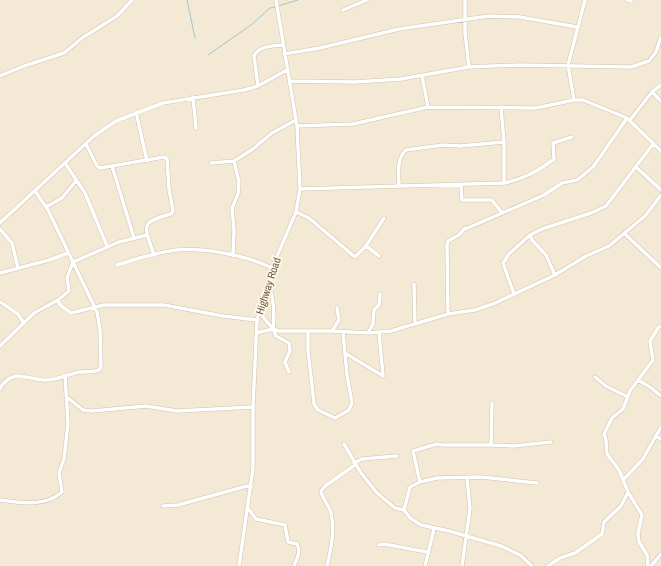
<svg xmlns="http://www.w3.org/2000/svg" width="661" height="566" viewBox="0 0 661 566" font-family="'Archivo Narrow',sans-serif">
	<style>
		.residential { fill: #f3e9d4 }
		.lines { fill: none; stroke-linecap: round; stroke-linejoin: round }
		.stream { stroke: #a1c6d5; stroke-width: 1 }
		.street-casing { stroke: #cec1af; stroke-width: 4.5 }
		.street { stroke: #fff; stroke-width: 3.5 }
		.labels { text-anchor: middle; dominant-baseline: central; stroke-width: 3.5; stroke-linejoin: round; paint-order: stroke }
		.street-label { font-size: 11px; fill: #735f4b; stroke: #fef9eb }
	</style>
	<rect width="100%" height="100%" fill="#fbf6e5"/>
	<path class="residential" d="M0 0H661V566H0Z"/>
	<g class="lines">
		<path class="stream" d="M187 0 195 38
			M278 6 298 0
			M208 55 251 25 270 8 275 7"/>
		<defs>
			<path id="street" d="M465 0V33L469 67
				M627 0 631 1
				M343 10 367 0
				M284 54 320 48 399 29 489 16 520 17 577 27
				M0 76 24 66 64 53 82 38 117 16 132 0
				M422 76 428 107
				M290 81 355 82 401 79 469 67 519 65 631 67 649 61 656 52 661 37
				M258 86 254 56C259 46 272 46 282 45
				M652 92 661 101
				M193 97 196 128
				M574 100 568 65 585 0
				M501 107 504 142V183
				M136 112 147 161
				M630 120 652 92 661 85
				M297 126 353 124 428 107 536 108 574 100H583L627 118 661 151
				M86 144 97 166 100 168 164 157 167 159 169 189 173 211 171 214C138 222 145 227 154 255
				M65 163 85 193 107 246
				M211 163 234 161 253 149 272 133 296 120
				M112 166 134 238
				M636 167 661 190
				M461 185 462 200H492L502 213 500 214
				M399 186C399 174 396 159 406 150L443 145 460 146 504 142
				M300 189 504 183C524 179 538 171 554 159L553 143 572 137
				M46 207 62 198 76 181
				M296 212 309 218 355 257 366 246 384 218
				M0 223 94 136 116 121 163 103 244 90 258 86 287 70
				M0 229 12 243 18 268
				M463 230 544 195 562 183 577 180 593 167 627 118
				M625 234 661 268
				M147 235 119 242 73 262 67 278 69 291 58 300 60 305 71 313 104 305H164L223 316 257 320
				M530 235 532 240 546 255 555 275
				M366 246 379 256
				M233 256 234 230 232 208 238 194 239 182 234 161
				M117 265C134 259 153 254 170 251 199 246 246 255 272 268
				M0 273 49 260 68 253
				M268 281C273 296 275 313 273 329
				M414 284 415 324
				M514 294 503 263 509 254 530 235 542 229 591 213 606 206 653 144
				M0 302 18 314 23 322
				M259 312 273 329 276 336 289 343 290 351 285 362 289 372
				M448 314 447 246 448 241 459 235 465 228
				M332 331 339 320 337 308
				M308 332V350L314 404 318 410 335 418 349 410 352 403 347 375 343 332
				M256 333 273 329 279 331H332L368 333 391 331 448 314 475 310 493 304 555 275 586 256 609 246 645 216 661 195
				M368 333 373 324 374 310 379 305 380 294
				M0 346 34 313 58 300
				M345 353 383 376 379 332
				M595 377 606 386 628 397
				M638 380 650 387 661 396
				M0 389C3 381 9 378 16 376 20 375 37 380 44 380 56 381 68 374 80 372 87 372 93 372 99 370L101 366 100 329 97 312 48 210 35 191
				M68 398 83 410 92 411 146 406 177 411 253 407
				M655 436 661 439
				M344 444 361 473 377 493 395 508 404 510 410 518 421 525 449 531 501 546 520 555 532 566
				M491 445 514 446 551 442
				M354 463 362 459 397 456
				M624 479 643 459 661 427
				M420 482 437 478 481 477 537 483
				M0 500C21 503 45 507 62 492L59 473 64 459 68 423 65 376
				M163 506 178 505 247 486 251 487
				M247 507 256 519 285 525 288 542 297 544C301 552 297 558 294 566
				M404 510 410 487 420 482 413 451 437 444 443 445H491L492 403
				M379 545 384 544 427 552
				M239 566 253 468V407L257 320 272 268 296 212 300 189 297 126 276 0
				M327 566C331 549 335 531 331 513 329 505 322 499 321 491L325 486 355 465
				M425 566 434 529
				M462 566 470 508 467 478
				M548 566 560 558 575 553 602 534 604 522 621 506 628 492
				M648 566 647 555 639 542 638 533 642 515 628 492 619 470 607 454 606 440 604 434 612 418 623 409 630 391 653 360 650 341 658 328 661 326
				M651 566 661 554"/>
		</defs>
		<use href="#street" class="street-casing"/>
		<use href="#street" class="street"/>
	</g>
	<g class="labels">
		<g class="street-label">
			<text transform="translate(268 286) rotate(-72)">Highway Road</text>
		</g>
	</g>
</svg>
